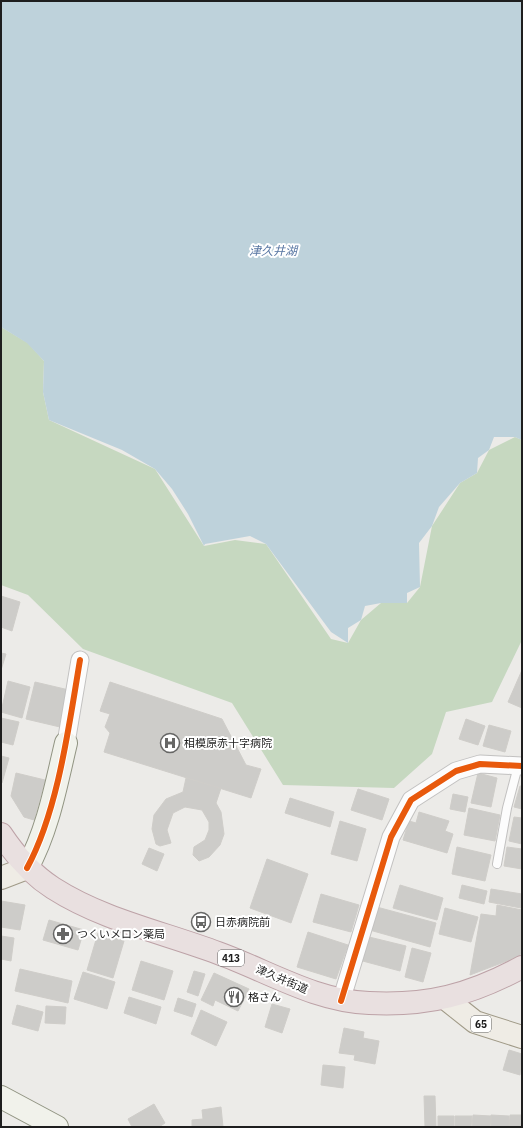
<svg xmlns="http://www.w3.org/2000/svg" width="523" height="1128" viewBox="0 0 523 1128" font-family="'IBM Plex Sans','Noto Sans JP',sans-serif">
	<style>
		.forest { fill: #c6d8c0 }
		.water { fill: #bed2db }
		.building { fill: #cdccc9; stroke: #cfcdc9 }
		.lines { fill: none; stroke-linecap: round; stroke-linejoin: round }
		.lane-casing { stroke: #c2c1c0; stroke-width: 10 }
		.street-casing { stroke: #c2c1c0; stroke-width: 19 }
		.secondary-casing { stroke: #919482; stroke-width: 24 }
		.primary-casing { stroke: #a09a87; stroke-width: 24 }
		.highway-casing { stroke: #bda2a7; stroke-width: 24 }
		.lane { stroke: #fcfcfc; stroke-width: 8 }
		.street { stroke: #fcfcfc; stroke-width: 17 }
		.secondary { stroke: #f1f2eb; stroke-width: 22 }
		.primary { stroke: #efece5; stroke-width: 22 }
		.highway { stroke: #e9e0e0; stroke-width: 22 }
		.cycleway-casing { stroke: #fff; stroke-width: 8 }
		.cycleway { stroke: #e8590c; stroke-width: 6 }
		.labels { text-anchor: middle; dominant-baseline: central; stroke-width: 4; stroke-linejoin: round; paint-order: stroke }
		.shield { fill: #fff; stroke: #626262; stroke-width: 1 }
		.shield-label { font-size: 10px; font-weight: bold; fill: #1e1e1e }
		.poi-label { font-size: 11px; fill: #1e1e1e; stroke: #fff; text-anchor: start }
		.street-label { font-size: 11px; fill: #1e1e1e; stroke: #fff }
		.water-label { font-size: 12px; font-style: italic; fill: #5775a2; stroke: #fff }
	</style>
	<rect width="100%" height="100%" fill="#ecebe8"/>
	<path class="forest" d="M1 327 28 343 44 361 43 392 49 420 155 469 204 546 235 540 266 544 331 639 348 643 361 620 381 603H407L420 587 432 526 460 483 477 473 489 450 515 437 522 440V640L492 702 446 712 432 754 394 788 283 785 232 703 83 649 28 595 1 585Z"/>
	<path class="water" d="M1 1H522V440L515 437H494L489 450 478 458 477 473 460 483 439 507 432 526 419 543 420 587 407 593V603H381L365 606 361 620 348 628V643L331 632 266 544 250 536 205 544 204 546 188 514 172 489 155 469 122 450 49 420 43 392 44 361 27 343 1 327Z"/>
	<path class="building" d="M1 596 20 602 12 631 1 627Z
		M1 653 6 654 1 670Z
		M522 670V708L508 702Z
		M8 681 30 687 22 718 1 712Z
		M35 682 69 690 60 727 26 719Z
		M110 682 222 719 246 765 261 769 251 798 104 752 110 733 105 727 110 714 100 711Z
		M1 718 19 722 13 745 1 742Z
		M466 719 485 726 478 745 459 739Z
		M489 725 511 731 505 752 483 746Z
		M1 756 9 758 2 783 1 782Z
		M16 773 45 780 34 820 24 817 11 796Z
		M478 773 497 778 491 807 471 803Z
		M186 778 221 788 216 803 221 812 224 834 220 845 209 857 199 861 193 855 194 847 205 840 209 830V822L202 810 185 807 173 813 167 830 171 843 160 846 156 844 152 829 154 815 166 799 183 792Z
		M520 786H522V809L514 807Z
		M358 789 389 799 382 820 351 810Z
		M453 794 468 797 465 812 450 809Z
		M290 798 334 812 330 827 285 813Z
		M469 808 500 815 495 841 464 835Z
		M419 812 449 821 445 831 453 834 447 853 403 840 409 821 416 823Z
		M514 817 522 818V844L509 841Z
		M340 821 366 829 357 861 331 854Z
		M457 847 491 855 485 881 452 874Z
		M507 847 522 849V869L504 866Z
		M149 848 164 854 157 871 142 864Z
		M267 859 308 874 291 923 250 908Z
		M400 885 443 898 437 920 393 908Z
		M462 885 487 891 484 904 459 898Z
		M491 889 522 894 521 908 489 902Z
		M321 894 359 905 351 932 313 922Z
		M1 901 25 905 20 930 1 927Z
		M497 905 522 910V944L520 956 470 975 481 914 496 916Z
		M373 906 436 923 430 947 366 929Z
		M445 908 478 917 471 942 439 934Z
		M49 920 84 930 78 950 43 940Z
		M308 932 348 945 336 979 297 967Z
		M98 933 124 941 113 978 87 970Z
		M1 936 14 938 11 961 1 959Z
		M365 936 406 946 400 971 359 960Z
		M412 948 431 953 423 982 405 977Z
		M141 961 173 971 164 1000 132 990Z
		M20 969 72 981 68 1003 15 991Z
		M194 971 205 974 198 996 187 992Z
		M83 972 115 982 107 1009 74 999Z
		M214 973 249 989 238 1011 215 1000 213 1006 201 1000Z
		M129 997 161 1007 156 1024 124 1013Z
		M178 998 196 1004 192 1017 174 1011Z
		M272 1004 290 1009 282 1033 265 1027Z
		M17 1005 43 1012 38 1031 12 1024Z
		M46 1006 66 1007 65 1024 45 1023Z
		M201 1010 227 1022 216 1046 191 1034Z
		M344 1028 364 1032 363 1038 379 1041 375 1064 354 1060 355 1055 339 1053Z
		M509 1050 522 1054 520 1075 503 1070Z
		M323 1065 345 1067 343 1088 321 1085Z
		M424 1096H435L436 1127H425Z
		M154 1104 165 1123 159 1127H132L128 1119Z
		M221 1107 223 1127H192V1120L203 1119 202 1110Z
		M473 1115 491 1116 490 1127H472Z
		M491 1115 509 1116V1127H491Z
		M510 1115H522V1127H509Z
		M438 1116H454V1127H438Z
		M455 1116H472L471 1127H455Z"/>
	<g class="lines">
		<defs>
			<path id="lane" d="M497 864 507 808 518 766"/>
			<path id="street" d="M66 743 80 660
				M341 1001 391 837 411 800 456 771 480 764 522 766"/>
			<path id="secondary" d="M27 868C48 830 56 785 66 743
				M1 1097 57 1127"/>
			<path id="primary" d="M1 878 27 868
				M446 999 475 1022 522 1037"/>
			<path id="highway" d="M1 834C15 855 31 874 53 888 103 920 162 932 218 953 268 971 315 1001 369 1003 428 1006 470 995 522 967"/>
		</defs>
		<use href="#lane" class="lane-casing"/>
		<use href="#street" class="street-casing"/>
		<use href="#secondary" class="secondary-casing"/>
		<use href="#primary" class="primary-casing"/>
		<use href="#highway" class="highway-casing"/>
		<use href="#lane" class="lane"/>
		<use href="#street" class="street"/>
		<use href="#secondary" class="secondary"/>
		<use href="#primary" class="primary"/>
		<use href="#highway" class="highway"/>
		<defs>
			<path id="cycleway" d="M27 868C58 811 69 725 80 660
				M341 1001 391 837 411 800 456 771 480 764 522 766"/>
		</defs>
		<use href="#cycleway" class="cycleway-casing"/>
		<use href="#cycleway" class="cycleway"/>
	</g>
	<defs>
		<symbol id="hospital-ring" viewBox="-11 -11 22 22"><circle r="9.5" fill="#fff" stroke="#666665" stroke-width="1.5"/><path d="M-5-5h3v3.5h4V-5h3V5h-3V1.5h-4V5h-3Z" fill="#666665"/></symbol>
		<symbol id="bus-ring" viewBox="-11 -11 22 22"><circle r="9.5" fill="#fff" stroke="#666665" stroke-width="1.5"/><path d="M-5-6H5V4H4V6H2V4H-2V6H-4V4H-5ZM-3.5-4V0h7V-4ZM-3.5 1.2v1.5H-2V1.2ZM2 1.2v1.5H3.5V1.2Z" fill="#666665"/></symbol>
		<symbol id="pharmacy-ring" viewBox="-11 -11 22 22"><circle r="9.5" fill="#fff" stroke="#666665" stroke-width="1.5"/><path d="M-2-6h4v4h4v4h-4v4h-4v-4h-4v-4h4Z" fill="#666665"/></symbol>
		<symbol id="restaurant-ring" viewBox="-11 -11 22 22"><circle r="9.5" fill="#fff" stroke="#666665" stroke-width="1.5"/><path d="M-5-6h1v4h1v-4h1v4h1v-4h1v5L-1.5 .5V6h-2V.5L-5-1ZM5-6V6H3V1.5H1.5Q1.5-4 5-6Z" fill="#666665"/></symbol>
	</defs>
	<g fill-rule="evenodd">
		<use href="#hospital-ring" x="159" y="732" width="22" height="22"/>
		<use href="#bus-ring" x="190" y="911" width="22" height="22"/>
		<use href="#pharmacy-ring" x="52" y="923" width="22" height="22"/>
		<use href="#restaurant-ring" x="223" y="986" width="22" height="22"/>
	</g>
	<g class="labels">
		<g class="shield">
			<rect x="218" y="950" width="26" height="16" rx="3"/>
			<rect x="471" y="1016" width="20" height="16" rx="3"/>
		</g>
		<g class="shield-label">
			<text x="231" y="958">413</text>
			<text x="481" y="1024">65</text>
		</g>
		<g class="poi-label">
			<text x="184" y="743">相模原赤十字病院</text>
			<text x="215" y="922">日赤病院前</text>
			<text x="77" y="934">つくいメロン薬局</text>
			<text x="248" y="997">格さん</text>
		</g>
		<g class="street-label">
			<text transform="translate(282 979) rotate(23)">津久井街道</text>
		</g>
		<g class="water-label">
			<text x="273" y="250">津久井湖</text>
		</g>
	</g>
	<rect width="523" height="1128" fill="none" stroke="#1e1e1e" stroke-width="4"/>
</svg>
